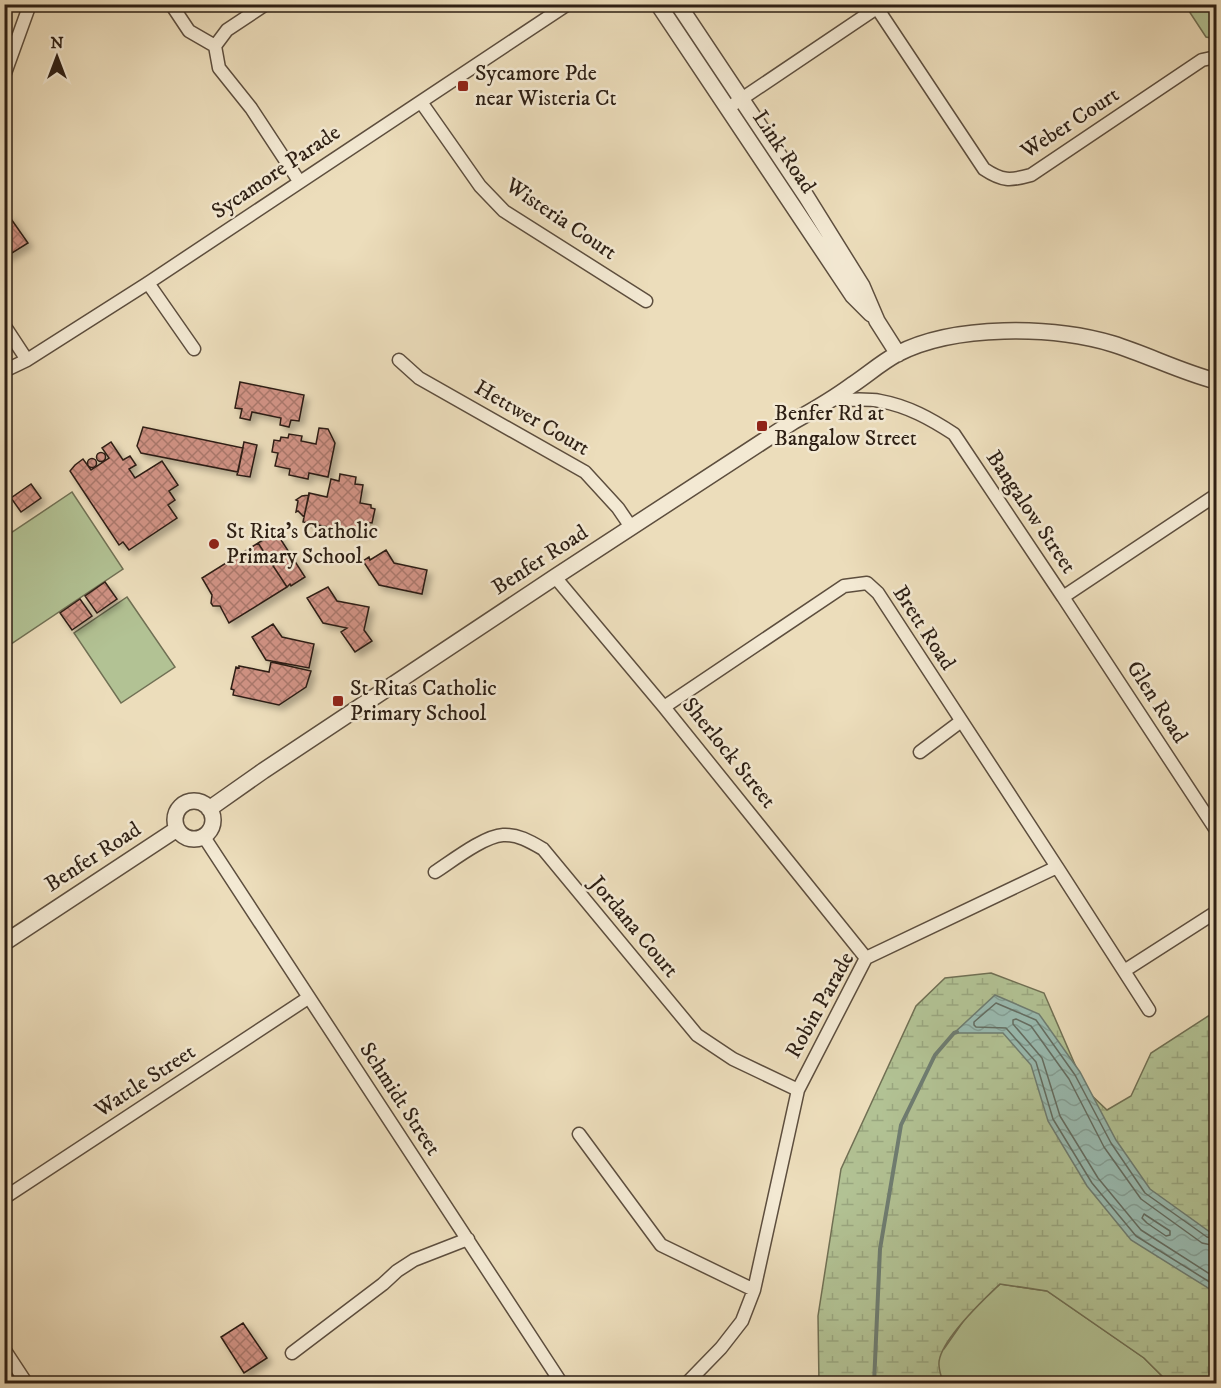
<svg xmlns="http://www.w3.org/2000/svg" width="1221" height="1388" viewBox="0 0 1221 1388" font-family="'IM FELL DW Pica',serif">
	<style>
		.grass { fill: #b2c294; stroke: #707054; stroke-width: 1.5 }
		.wetland { fill: url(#wetland-marsh); stroke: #707054; stroke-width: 1.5 }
		.park { fill: url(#park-tufts); stroke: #707054; stroke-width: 1.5 }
		.water { fill: url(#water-waves); stroke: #6e7d72; stroke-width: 1.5 }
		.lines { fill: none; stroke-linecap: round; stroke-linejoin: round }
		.shore { stroke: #636d62; stroke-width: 1.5 }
		.stream { stroke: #6e7d72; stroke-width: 4 }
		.building { fill: url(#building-cross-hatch); stroke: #2d1f14; stroke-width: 1.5; filter: url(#shadow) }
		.minor-casing { stroke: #5d4e3e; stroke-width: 15 }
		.tertiary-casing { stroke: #5d4e3e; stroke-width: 18 }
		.minor { stroke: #f3e9d3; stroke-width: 12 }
		.tertiary { stroke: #f3e9d3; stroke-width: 15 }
		.poi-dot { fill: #8f2418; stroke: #f3e9d3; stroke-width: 2 }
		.labels { text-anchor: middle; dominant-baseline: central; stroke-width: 5; stroke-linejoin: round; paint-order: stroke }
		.poi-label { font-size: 22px; fill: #2d1f14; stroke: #f3e9d3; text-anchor: start }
		.street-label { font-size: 22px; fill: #2d1f14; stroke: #f3e9d3 }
	</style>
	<defs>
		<pattern id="wetland-marsh" width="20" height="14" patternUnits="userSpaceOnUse" patternTransform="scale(1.5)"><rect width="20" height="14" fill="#b2c294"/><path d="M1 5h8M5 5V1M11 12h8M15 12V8" fill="none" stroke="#99a67f"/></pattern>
		<pattern id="park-tufts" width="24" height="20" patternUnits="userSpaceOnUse" patternTransform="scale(1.5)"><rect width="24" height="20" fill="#b2c294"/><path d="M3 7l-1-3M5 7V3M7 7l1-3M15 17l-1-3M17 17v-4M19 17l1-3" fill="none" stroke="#99a67f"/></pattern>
		<pattern id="water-waves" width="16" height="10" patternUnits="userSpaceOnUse" patternTransform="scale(1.5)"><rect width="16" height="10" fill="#99bbb1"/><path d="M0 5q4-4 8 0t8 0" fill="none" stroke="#84a097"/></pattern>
		<pattern id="building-cross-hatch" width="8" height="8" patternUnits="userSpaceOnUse" patternTransform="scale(1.5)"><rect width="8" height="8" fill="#d09284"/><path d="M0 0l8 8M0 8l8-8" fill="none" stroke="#a9776b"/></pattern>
		<filter id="shadow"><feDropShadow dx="4.5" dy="4.5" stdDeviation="3" flood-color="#0004"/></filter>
	</defs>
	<rect width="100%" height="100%" fill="#ecddbb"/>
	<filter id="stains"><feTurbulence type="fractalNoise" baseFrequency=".00333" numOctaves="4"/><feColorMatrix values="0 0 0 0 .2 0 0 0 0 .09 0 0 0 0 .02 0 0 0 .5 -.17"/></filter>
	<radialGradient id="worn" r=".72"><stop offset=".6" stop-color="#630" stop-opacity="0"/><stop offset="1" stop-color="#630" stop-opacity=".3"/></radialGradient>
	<path class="grass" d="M72 492 123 569 5 648V537Z
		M127 597 175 667 121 703 74 633Z
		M1000 1284 1047 1291 1144 1358 1169 1383 874 1384 944 1349 969 1313Z"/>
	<path class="wetland" d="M991 973 1044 993 1086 1090 1107 1110 1131 1096 1151 1053 1216 1011V1383H1169L1144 1358 1047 1291 1000 1284C984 1299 937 1343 939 1365 939 1371 942 1378 943 1383L819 1384 818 1316 841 1169 916 1006 945 978Z"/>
	<path class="park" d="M1185 5H1216V39L1206 37Z"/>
	<path class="water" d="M995 995 1039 1014 1080 1072 1116 1140 1150 1189 1210 1232 1216 1233V1293L1131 1240 1087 1186 1048 1121 1031 1065 1003 1033H954Z"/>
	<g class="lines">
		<path class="shore" d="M1144 1214 1170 1231V1235L1166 1236 1147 1223 1142 1218Z
			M1216 1239 1207 1237 1145 1193 1111 1143 1075 1075 1036 1020 996 1003 974 1022V1025L976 1027 1006 1028 1036 1062 1053 1119 1092 1183 1136 1236 1216 1286
			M1216 1246 1202 1243 1141 1199 1104 1147 1069 1079 1031 1026 1016 1019 1013 1020V1024L1042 1058 1060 1116 1098 1178 1141 1230 1216 1278"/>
		<path class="stream" d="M874 1384 880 1249 901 1125 935 1055 954 1033 957 1032"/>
	</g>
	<path class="building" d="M9 216 28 243 4 258V219Z
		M240 382 304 395 299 421 291 420 289 427 280 425 281 418 252 412 250 420 240 418 242 409 235 408Z
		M143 427 243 448 238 472 141 453 137 446Z
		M319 428 328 429 335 443 328 477 309 473 308 479 289 475 290 469 275 466 278 453 272 452 274 440 280 441 281 437 288 438 289 434 302 436 301 441 316 444Z
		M111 442 123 460 130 456 136 465 129 469 135 478 162 461 178 485 169 491 175 500 168 505 177 518 129 550 123 542 119 545 70 471 75 465 83 459 91 470 109 458 102 448Z
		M244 442 257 445 250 477 237 475Z
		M96.5 457a4.5 4.5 0 1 1 9 0a4.5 4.5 0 1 1-9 0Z
		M87.5 463a4.5 4.5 0 1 1 9 0a4.5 4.5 0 1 1-9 0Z
		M340 474 356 477 355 484 363 485 360 503 371 505V508L375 509 372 523 365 522 362 534 303 522 309 493 327 497 331 479 339 481Z
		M31 484 41 498 21 512 11 498Z
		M309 495 304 517 298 511 296 512 298 501 296 500 302 496Z
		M274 529 305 577 291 586 290 584 287 587 258 543 263 540 261 537Z
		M258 543 287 587 229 623 220 606H213L211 603 212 595 202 578Z
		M386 550 394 563 427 570 422 594 379 585 363 561 369 557 370 560Z
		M105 582 117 599 97 613 85 596Z
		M328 587 337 601 369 607 364 630 372 641 355 652 341 632 347 628 323 623 307 598Z
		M80 599 92 616 72 630 60 613Z
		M273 624 282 637 314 644 309 668 266 660 252 637Z
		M271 662 311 671 306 687 279 705 233 695 234 690 231 689 236 667 239 668V666L269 672Z
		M243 1323 267 1358 244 1373 221 1337Z"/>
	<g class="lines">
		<defs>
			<path id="minor" d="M171 4 189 31 215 46
				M266 4 227 30 215 46 219 68 251 108 299 181
				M877 8 984 169C1002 181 1010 181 1031 175L1202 60 1216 57
				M4 76 30 4
				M421 102 480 186 504 211 646 301
				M734 104 881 5
				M148 283 194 349
				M4 325 27 360
				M399 360 419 378 585 472 618 508 631 527
				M4 371 27 360 148 283 568 4
				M832 399C848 401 865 398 880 401 908 406 931 419 954 434L1063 597 1216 495
				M555 577 664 707 866 958
				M1063 597 1216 830
				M664 707 844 586 867 583 878 593 1057 867
				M920 752 960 722
				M204 837 562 1384
				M435 872C452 861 484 836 503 835 518 834 531 842 543 849L697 1035 733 1059 798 1090
				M1124 971 1216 912
				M579 1134 661 1245 754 1290
				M4 1198 308 998
				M4 1349 27 1384
				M292 1353 383 1284 397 1271 414 1260 468 1239
				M686 1384 721 1348 742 1321 754 1290 798 1090 866 958 1057 867 1149 1010"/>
			<path id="tertiary" d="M658 4 853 296 871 314
				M678 4 806 196 862 286 877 321 898 354
				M175 820a19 19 0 1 1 38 0a19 19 0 1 1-38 0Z
				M209 809 263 771 555 577 794 421C814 410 833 399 852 385 867 375 882 362 897 354 955 324 1052 326 1113 344 1148 355 1181 372 1216 381
				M4 943 177 829"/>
		</defs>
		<use href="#minor" class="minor-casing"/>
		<use href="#tertiary" class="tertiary-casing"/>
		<use href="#minor" class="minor"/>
		<use href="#tertiary" class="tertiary"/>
	</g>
	<g class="poi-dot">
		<rect x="457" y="80" width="12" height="12" rx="3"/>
		<rect x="756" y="420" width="12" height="12" rx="3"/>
		<circle cx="214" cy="544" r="6"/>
		<rect x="332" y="695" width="12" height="12" rx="3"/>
	</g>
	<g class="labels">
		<g class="poi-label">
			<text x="475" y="73">Sycamore Pde<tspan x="475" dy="25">near Wisteria Ct</tspan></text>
			<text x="774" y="413">Benfer Rd at<tspan x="774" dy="25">Bangalow Street</tspan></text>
			<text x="226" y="531">St Rita's Catholic<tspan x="226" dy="25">Primary School</tspan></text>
			<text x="350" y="688">St Ritas Catholic<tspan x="350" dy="25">Primary School</tspan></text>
		</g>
		<g class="street-label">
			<text transform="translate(1070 123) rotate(-33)">Weber Court</text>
			<text transform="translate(784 152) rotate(56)">Link Road</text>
			<text transform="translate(276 172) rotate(-34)">Sycamore Parade</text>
			<text transform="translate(561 219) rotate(34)">Wisteria Court</text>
			<text transform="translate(532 418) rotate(30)">Hettwer Court</text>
			<text transform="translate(1031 512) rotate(56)">Bangalow Street</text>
			<text transform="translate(540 560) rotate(-33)">Benfer Road</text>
			<text transform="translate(924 628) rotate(57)">Brett Road</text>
			<text transform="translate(1157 702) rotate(57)">Glen Road</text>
			<text transform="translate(729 753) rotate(51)">Sherlock Street</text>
			<text transform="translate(93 857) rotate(-33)">Benfer Road</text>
			<text transform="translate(634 927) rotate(50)">Jordana Court</text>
			<text transform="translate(820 1005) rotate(-61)">Robin Parade</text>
			<text transform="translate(145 1081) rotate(-33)">Wattle Street</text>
			<text transform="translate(400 1099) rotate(57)">Schmidt Street</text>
		</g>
	</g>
	<rect width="1221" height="1388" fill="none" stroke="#ecddbb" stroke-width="24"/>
	<rect x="6" y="6" width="1209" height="1376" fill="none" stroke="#2d1f14" stroke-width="3"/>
	<rect x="12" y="12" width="1197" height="1364" fill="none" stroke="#2d1f14" stroke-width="1.5"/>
	<g transform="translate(57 57)" stroke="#f3e9d3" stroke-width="4.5" paint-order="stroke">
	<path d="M0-4.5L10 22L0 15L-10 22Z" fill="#2d1f14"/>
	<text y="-9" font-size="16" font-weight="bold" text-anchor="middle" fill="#2d1f14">N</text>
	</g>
	<rect width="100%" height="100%" filter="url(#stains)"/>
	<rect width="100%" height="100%" fill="url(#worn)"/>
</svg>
